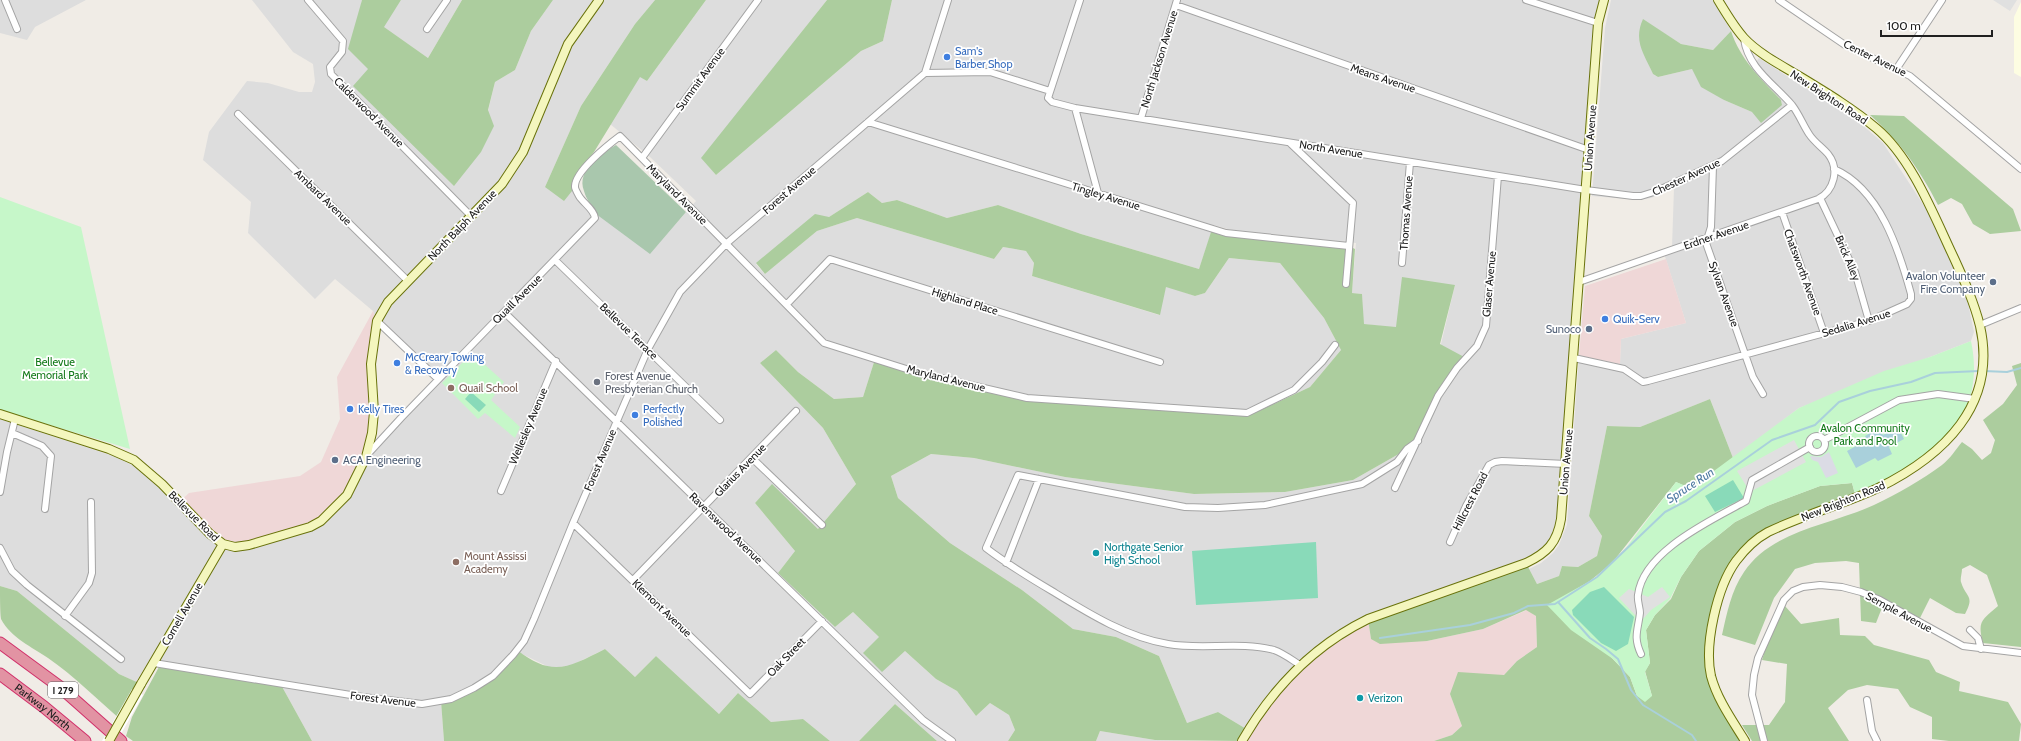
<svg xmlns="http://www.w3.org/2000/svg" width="2021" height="741" viewBox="0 0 2021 741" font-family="Cabin,sans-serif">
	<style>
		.residential { fill: #ddd }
		.commercial { fill: #efd7d7 }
		.education { fill: #fdfde2 }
		.forest { fill: #accd9e }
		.cemetery { fill: #a9c7ad }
		.park { fill: #c6f7c9 }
		.pitch { fill: #89dab9 }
		.parking { fill: #e0e0e0 }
		.plaza { fill: #dbdbe5 }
		.water { fill: #a9d0db }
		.pier { fill: #fff }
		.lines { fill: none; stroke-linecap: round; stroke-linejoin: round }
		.stream { stroke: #a9d0db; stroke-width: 2 }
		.street-casing { stroke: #a4a4a4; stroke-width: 8 }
		.secondary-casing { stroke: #69720b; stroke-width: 10 }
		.highway-casing { stroke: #d1306a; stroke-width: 13 }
		.street { stroke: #fff; stroke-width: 6 }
		.secondary { stroke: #f4f6be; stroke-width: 8 }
		.highway { stroke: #e293a3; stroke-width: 11 }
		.secondary-bridge-casing { stroke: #69720b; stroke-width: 10; stroke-linecap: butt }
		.secondary-bridge { stroke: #f4f6be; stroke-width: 8 }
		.shop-dot { fill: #3f7fe0; stroke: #fff; stroke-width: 1.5 }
		.service-dot { fill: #5c6f8a; stroke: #fff; stroke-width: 1.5 }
		.worship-dot { fill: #6b7280; stroke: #fff; stroke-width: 1.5 }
		.education-dot { fill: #8d6e63; stroke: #fff; stroke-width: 1.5 }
		.culture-dot { fill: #0f9aa8; stroke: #fff; stroke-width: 1.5 }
		.labels { text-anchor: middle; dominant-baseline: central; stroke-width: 3.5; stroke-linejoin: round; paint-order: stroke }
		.shield { fill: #fff; stroke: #636363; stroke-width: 1 }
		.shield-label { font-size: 10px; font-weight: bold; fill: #202020 }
		.shop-label { font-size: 11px; fill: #366cbe; stroke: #fff; text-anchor: start }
		.street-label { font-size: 11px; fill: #202020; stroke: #fff }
		.service-label { font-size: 11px; fill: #4e5e75; stroke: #fff; text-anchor: end }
		.park-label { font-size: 11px; fill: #127918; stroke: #fff }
		.worship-label { font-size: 11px; fill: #5b616d; stroke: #fff; text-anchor: start }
		.education-label { font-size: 11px; fill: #785e54; stroke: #fff; text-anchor: start }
		.culture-label { font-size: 11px; fill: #0d838f; stroke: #fff; text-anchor: start }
		.water-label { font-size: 12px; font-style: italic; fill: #4e7aa2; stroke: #fff }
	</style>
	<rect width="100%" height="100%" fill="#f0ece6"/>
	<path class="residential" d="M0 0H86L35 27 27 40 0 33Z
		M252 0H362L360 10 488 111 495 82 515 70 531 31 553 0H655L635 24 581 106 545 187 576 186 579 197 650 253 696 201 650 157 610 124 640 76 647 81 706 0H827L702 158 716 175 861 51 883 41 892 0H1604L1598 23 1561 519 1542 556 1368 619 1248 730 1218 712 1187 723 1159 656 1116 637 1073 629 1022 590 950 543 898 498 891 476 931 454 974 458 1065 477 1194 494 1285 492 1353 480 1397 455 1418 441 1455 285 1396 328 1363 324 1362 294 1352 293 1356 243 1231 230 1214 225 1199 269 1081 234 998 205 947 218 897 200 882 203 868 192 756 264 765 274 817 231 857 218 994 259 1003 247 1026 251 1034 263 1032 276 1159 315 1166 286 1195 296 1205 293 1229 258 1280 263 1324 318 1341 350 1310 387 1250 415 1027 398 875 359 863 397 834 399 798 372 776 350 760 363 823 428 856 484 818 529 772 485 755 503 795 551 778 573 835 627 853 612 879 637 882 671 905 651 936 679 957 691 976 716 990 703 1009 715 1015 730 1008 741H937L895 704 859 741H830L803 719 771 722 738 693 719 714 656 656 635 677 605 649 570 666 551 668 520 653 493 676 441 701 444 741H312L280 683 154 663 150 659 136 682 119 674 17 591 0 586V419L113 456 132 465 134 460 210 534 366 457 438 379 377 321 373 311 335 279 315 299 248 233 251 202 203 160 209 132 247 81 268 83 299 92H312L315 82 313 64 293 52Z
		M401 0H462L428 58 383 27Z
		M1611 0H1713L1731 31 1713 50 1681 44 1643 20 1646 58 1653 74 1658 77 1692 69 1724 100 1752 112 1782 105 1781 100 1751 68 1759 58 1860 123 1883 143 1934 221 1966 294 1974 332 1971 341 1799 408 1733 458 1710 399 1640 427 1607 426 1589 516 1602 536 1597 556 1578 567 1562 566 1559 576 1537 584 1529 569 1541 563 1553 553 1559 545 1567 525 1579 356 1620 364 1621 339 1686 323 1663 250 1672 247 1674 188 1651 198 1639 200 1592 196 1605 28Z
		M1100 731 1155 740 1201 741H1096Z"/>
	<path class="commercial" d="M1666 259 1686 323 1621 339 1620 364 1579 356 1585 286Z
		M373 311 377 321 372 433 347 495 321 521 249 545 223 544 179 502 189 493 300 476 321 462 340 419 337 377Z
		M1527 610 1536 616 1537 647 1517 661 1504 675 1450 694 1462 726 1452 735 1434 741H1242L1300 665 1368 619 1371 639 1427 641 1483 629Z"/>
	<path class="education" d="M2021 2V77L2014 73V17Z"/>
	<path class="forest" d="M362 0H401L384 27 428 58 462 0H553L531 31 515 70 495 82 488 110 494 126 481 152 454 186 353 86 368 69 348 49Z
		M655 0H706L647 81 640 77 594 152 580 170 576 186 564 201 545 187 581 106 635 24Z
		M827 0H892L883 41 861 51 716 175 701 158Z
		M1643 19 1681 44 1713 50 1731 31C1740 59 1761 79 1781 100L1782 105 1761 123 1752 112 1724 100 1701 87 1692 69 1658 77 1653 74C1644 54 1633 41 1643 19Z
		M1870 115 1904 116 2013 209 2021 231 1990 234 1973 224 1962 204 1951 198 1938 205C1919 168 1900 142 1870 115Z
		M868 192 882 203 897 200 947 218 998 205 1081 234 1199 269 1212 229 1349 246 1355 249 1352 293 1362 294 1364 324 1396 327 1402 277 1455 285 1440 344 1466 358 1450 378 1418 441 1397 455 1353 480 1285 492 1194 494 1065 477 974 458 931 454 891 476 898 498 950 543 1022 590 1073 629 1116 637 1159 656 1187 723 1218 712 1248 730 1242 741 1155 740 1100 731 1096 741H1008L1015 730 1009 715 990 703 976 716 957 691 936 679 905 651 882 672 863 653 879 637 853 612 835 627 778 573 795 551 755 503 772 484 818 529 856 484 823 428 760 363 776 350 798 372 834 399 863 397 875 359 1027 398 1250 415 1310 387 1341 350 1324 318 1280 263 1229 258 1205 293 1195 296 1166 287 1160 315 1032 276 1034 263 1026 251 1003 247 994 259 857 218 817 231 765 274 756 263 815 214 829 217Z
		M2021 363V647L1983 643C1977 621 1982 620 1998 606L1987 575 1970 565 1962 569C1962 573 1960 579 1961 582 1966 598 1975 595 1965 614L1956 613 1930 598 1920 618 1885 600 1876 623 1861 621 1859 563 1846 561 1815 563 1795 569 1774 598 1755 645 1722 635C1727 613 1731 591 1744 572 1772 530 1831 525 1874 505 1897 494 1922 480 1942 465 1950 459 1956 449 1962 442L1972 449 1982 460 1991 453 1995 440 1983 420 2003 404 2017 385 2012 366Z
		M1710 399 1733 458 1691 489 1676 482 1612 563 1580 589 1610 656 1630 677 1637 696H1652L1645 671 1650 663 1646 630 1655 615 1671 599 1681 577 1699 551 1735 522 1767 506 1820 486 1852 483 1856 498 1768 532 1736 562 1715 613 1711 674 1745 741H1434L1452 735 1462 726 1450 694 1458 672 1504 675 1517 661 1537 647 1536 616 1526 610 1483 629 1427 641 1380 644 1371 639 1368 619 1526 563 1537 584 1559 576 1562 566 1578 567 1597 556 1602 536 1589 516 1607 426 1640 427Z
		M0 586 17 591 119 674 141 684 121 720C97 699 74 676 48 658 32 647 11 638 1 619 0 612 0 595 0 586Z
		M1785 606 1801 624 1839 618 1840 635 1865 636 1874 645 1929 660 1936 672 1960 682 1959 691 2008 702 2021 724 2019 741H1949L1932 739V717L1910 707 1898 689 1867 685 1848 690 1828 708 1849 741H1752L1742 725H1769L1785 702 1787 664 1762 660 1770 634Z
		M605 649 635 677 656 656 719 714 738 693 771 722 803 719 830 741H444L441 701 493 676 517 650C553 678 569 667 605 649Z
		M160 665 280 683 312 741H133L126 736 132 717Z
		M895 704 937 741H859Z"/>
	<path class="cemetery" d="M616 145 686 212 650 254 592 211C591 203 586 199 584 191 576 170 601 154 616 145Z"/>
	<path class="park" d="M0 197 81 227 130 449 0 410Z
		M1971 341C1976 364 1975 387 1966 410 1963 418 1957 424 1951 430 1924 459 1891 479 1855 494L1852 483 1820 486 1767 506 1735 522 1699 551 1681 577 1670 599 1655 615 1646 630 1650 663 1645 672 1652 696 1645 702 1637 696 1630 677 1613 659 1571 630 1547 605 1597 577 1619 557 1676 482 1691 488 1799 408 1884 371 1930 357Z
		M472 353 504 382 491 400 520 427 515 438 485 413 478 419 442 383Z"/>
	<path class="pitch" d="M471 392 486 405 479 412 465 399Z
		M1733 480 1744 498 1715 512 1705 496Z
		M1316 542 1318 598 1196 605 1192 551Z
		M1604 587 1634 617 1628 644 1616 651 1601 643 1573 615 1572 610 1590 592Z"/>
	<path class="parking" d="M1993 0H2017L2010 11Z
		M1794 440 1806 462 1750 492 1737 471Z
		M1662 587 1670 597 1651 610 1644 618 1635 615 1619 598 1629 589 1648 597Z"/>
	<path class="plaza" d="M1829 452 1838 473 1826 478 1818 462 1812 460 1810 456 1821 457Z"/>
	<path class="water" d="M1898 427 1904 439 1889 447 1892 454 1878 461 1875 458 1856 468 1847 451 1867 440 1865 436 1879 428 1883 435Z"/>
	<path class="pier" d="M132 689 143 695 117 741H102Z"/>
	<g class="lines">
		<path class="stream" d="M1984 371 2007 372 2021 368
			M1558 602 1590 638 1606 649 1618 659 1631 690 1643 705 1692 735 1696 741
			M1380 638 1470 625 1514 613 1528 606 1555 604 1597 577 1665 512 1686 501 1772 440 1815 425 1839 402 1870 391 1911 382 1935 373 1979 371"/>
		<defs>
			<path id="street" d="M5 0 17 29
				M308 0 343 41 342 52 330 67 331 74 471 216
				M1080 0 1048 98 1052 102 1075 108 1098 193
				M1526 0 1598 23
				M1779 0 1845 45 1910 76 2021 169
				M1176 5 1589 150
				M427 29 447 0
				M1897 68 1942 0
				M925 73 990 72 1050 91
				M1075 108 1586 190 1633 196H1641L1657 191 1722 161 1792 105
				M238 114 408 281
				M1141 118 1177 0
				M868 122 1226 233 1349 246
				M1290 143 1353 203 1346 284
				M642 158 758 0
				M1713 166 1711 227 1706 243 1753 377 1763 394
				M1820 198 1855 272 1869 321
				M1782 212 1824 333
				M555 260 720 420
				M1402 263 1410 162
				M1579 282 1818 199C1834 191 1840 169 1828 154 1822 147 1814 142 1809 134 1803 125 1799 114 1792 105 1774 84 1748 68 1744 39
				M787 304 830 259 1160 362
				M504 312 923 720 952 741
				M377 321 438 379
				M1980 325 2021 308
				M1574 358 1624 369 1643 382 1648 381 1869 321 1907 304 1911 299V294C1899 250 1880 189 1834 169
				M12 433 42 446 51 456 45 509
				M1809 444a8 8 0 1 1 16 0a8 8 0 1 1-16 0Z
				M1824 440 1899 400 1938 394 1975 399
				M367 455 401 418 595 218C594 209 583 203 579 196 578 194 575 189 575 187 574 172 608 145 620 136L824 343 919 373 1027 398 1247 413 1294 390 1322 362 1335 345
				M752 458 822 525
				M1395 488 1438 396 1457 368 1477 346 1486 326 1498 176
				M501 491 556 361
				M0 492 7 452 15 419
				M573 523 750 694 822 621
				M1450 542 1466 506 1489 465 1495 462 1502 461 1566 464
				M0 548 12 571 27 585 121 659
				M1006 563 1039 479
				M633 580 796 411
				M65 616 89 583 92 573 91 502
				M1970 630 1978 638 1981 649
				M1641 654C1633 637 1638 630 1640 613 1640 607 1637 601 1638 595 1643 551 1712 520 1746 501L1752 480 1810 447
				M154 663 363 697 422 704 451 699 474 688 493 676 513 655 524 641 534 619 573 523 648 349 680 292 727 243 925 73 948 0
				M1300 665C1292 660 1283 653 1274 650 1240 641 1202 650 1168 644 1126 637 1088 613 1052 591 1030 578 1007 564 986 548L1018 475 1185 507 1218 508 1265 505 1362 484 1397 462 1407 449 1418 441
				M1867 700 1872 731 1877 741
				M1764 741 1752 695 1754 675 1758 658 1784 600 1793 591 1803 587 1820 585 1842 587 1861 592 1880 600 1963 646 2021 653"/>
			<path id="secondary" d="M1718 0C1726 13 1734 27 1744 38 1757 52 1777 63 1794 73 1822 90 1851 107 1876 128 1912 158 1934 216 1954 258 1964 280 1974 302 1980 326 1998 405 1943 456 1878 488 1842 505 1803 515 1768 532 1755 539 1745 549 1736 561 1717 587 1704 645 1711 676 1717 699 1732 720 1745 741
				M0 414 109 449 134 460 162 484 210 534 223 544 235 547 249 545 310 527 321 521 347 495 366 457 372 433 374 412 371 364 377 321 388 302 502 184 523 152 568 44 599 0
				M141 684 223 544
				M1242 741C1272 689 1313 646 1368 619L1526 563C1547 553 1557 543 1561 519L1598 23 1604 0"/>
			<g id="highway">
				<path d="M0 643 60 687 121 741"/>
				<path id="s1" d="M0 674 44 707 85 741"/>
			</g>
		</defs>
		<use href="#street" class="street-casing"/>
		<use href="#secondary" class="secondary-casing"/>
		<use href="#highway" class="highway-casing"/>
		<use href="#street" class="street"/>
		<use href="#secondary" class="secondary"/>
		<use href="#highway" class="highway"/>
		<defs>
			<path id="secondary-bridge" d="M109 741 141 684"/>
		</defs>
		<use href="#secondary-bridge" class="secondary-bridge-casing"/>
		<use href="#secondary-bridge" class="secondary-bridge"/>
	</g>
	<g class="shop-dot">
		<circle cx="947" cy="57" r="4"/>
		<circle cx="1605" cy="319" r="4"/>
		<circle cx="397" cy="363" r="4"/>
		<circle cx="350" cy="409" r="4"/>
		<circle cx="635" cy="415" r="4"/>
	</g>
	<g class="service-dot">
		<circle cx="1993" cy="282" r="4"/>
		<circle cx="1589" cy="329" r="4"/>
		<circle cx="335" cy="460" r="4"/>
	</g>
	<circle class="worship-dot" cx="597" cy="382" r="4"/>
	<g class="education-dot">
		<circle cx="451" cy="388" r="4"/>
		<circle cx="456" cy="562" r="4"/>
	</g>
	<g class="culture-dot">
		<circle cx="1096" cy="553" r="4"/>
		<circle cx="1360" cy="698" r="4"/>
	</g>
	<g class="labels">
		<rect class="shield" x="48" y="682" width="30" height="16" rx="3"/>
		<g class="shield-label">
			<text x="63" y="690">I 279</text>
		</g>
		<g class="shop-label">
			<text x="955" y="51">Sam's<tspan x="955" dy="13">Barber Shop</tspan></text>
			<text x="1613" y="319">Quik-Serv</text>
			<text x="405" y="357">McCreary Towing<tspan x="405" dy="13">&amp; Recovery</tspan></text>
			<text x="358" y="409">Kelly Tires</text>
			<text x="643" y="409">Perfectly<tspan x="643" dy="13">Polished</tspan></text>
		</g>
		<g class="street-label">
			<text transform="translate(1875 58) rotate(26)">Center Avenue</text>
			<text transform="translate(1159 59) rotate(-73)">North Jackson Avenue</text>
			<text transform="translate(1383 78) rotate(19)">Means Avenue</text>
			<text transform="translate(700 79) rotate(-54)">Summit Avenue</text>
			<text transform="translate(1829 97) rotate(33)">New Brighton Road</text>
			<text transform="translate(369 112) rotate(45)">Calderwood Avenue</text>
			<text transform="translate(1590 138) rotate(-86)">Union Avenue</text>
			<text transform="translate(1331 149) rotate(9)">North Avenue</text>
			<text transform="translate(1686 177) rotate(-25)">Chester Avenue</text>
			<text transform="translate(789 190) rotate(-41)">Forest Avenue</text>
			<text transform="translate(677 194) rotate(45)">Maryland Avenue</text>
			<text transform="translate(1106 196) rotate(17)">Tingley Avenue</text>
			<text transform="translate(323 197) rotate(44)">Ambard Avenue</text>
			<text transform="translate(1406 213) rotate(-86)">Thomas Avenue</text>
			<text transform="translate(462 225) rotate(-46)">North Balph Avenue</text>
			<text transform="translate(1716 235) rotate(-19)">Erdner Avenue</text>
			<text transform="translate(1848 258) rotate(67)">Brick Alley</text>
			<text transform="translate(1803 272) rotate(70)">Chatsworth Avenue</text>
			<text transform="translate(1489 284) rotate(-85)">Glaser Avenue</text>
			<text transform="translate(1724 294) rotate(70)">Sylvan Avenue</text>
			<text transform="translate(517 299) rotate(-45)">Quaill Avenue</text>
			<text transform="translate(965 301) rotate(17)">Highland Place</text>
			<text transform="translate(1856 323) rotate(-17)">Sedalia Avenue</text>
			<text transform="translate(629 331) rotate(44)">Bellevue Terrace</text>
			<text transform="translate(946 378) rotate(14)">Maryland Avenue</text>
			<text transform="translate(528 426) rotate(-67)">Wellesley Avenue</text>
			<text transform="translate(600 460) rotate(-67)">Forest Avenue</text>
			<text transform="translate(1566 462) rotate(-85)">Union Avenue</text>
			<text transform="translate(740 470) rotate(-46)">Glarius Avenue</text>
			<text transform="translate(1470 501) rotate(-63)">Hillcrest Road</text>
			<text transform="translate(1843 501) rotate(-22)">New Brighton Road</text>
			<text transform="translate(194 516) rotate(45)">Bellevue Road</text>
			<text transform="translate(726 528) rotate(44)">Ravenswood Avenue</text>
			<text transform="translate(662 608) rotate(44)">Klemont Avenue</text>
			<text transform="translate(1899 612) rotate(28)">Semple Avenue</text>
			<text transform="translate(182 614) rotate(-60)">Cornell Avenue</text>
			<text transform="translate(786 657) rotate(-46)">Oak Street</text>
			<text transform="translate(383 699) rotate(7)">Forest Avenue</text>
			<text stroke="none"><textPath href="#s1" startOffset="54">Parkway North</textPath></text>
		</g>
		<g class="service-label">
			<text x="1985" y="276">Avalon Volunteer<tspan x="1985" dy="13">Fire Company</tspan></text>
			<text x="1581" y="329">Sunoco</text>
			<text x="343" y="460" text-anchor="start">ACA Engineering</text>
		</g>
		<g class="park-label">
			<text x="55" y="362">Bellevue<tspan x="55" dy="13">Memorial Park</tspan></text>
			<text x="1865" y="428">Avalon Community<tspan x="1865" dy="13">Park and Pool</tspan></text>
		</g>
		<g class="worship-label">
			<text x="605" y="376">Forest Avenue<tspan x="605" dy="13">Presbyterian Church</tspan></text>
		</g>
		<g class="education-label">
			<text x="459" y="388">Quail School</text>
			<text x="464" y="556">Mount Assissi<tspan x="464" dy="13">Academy</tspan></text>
		</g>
		<g class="culture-label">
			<text x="1104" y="547">Northgate Senior<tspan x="1104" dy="13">High School</tspan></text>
			<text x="1368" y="698">Verizon</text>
		</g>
		<g class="water-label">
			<text transform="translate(1690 485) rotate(-33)">Spruce Run</text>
		</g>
	</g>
	<path d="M1881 30v6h111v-6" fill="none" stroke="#202020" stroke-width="2"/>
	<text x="1887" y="30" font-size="12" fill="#202020" stroke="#ffffff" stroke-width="3" paint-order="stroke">100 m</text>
</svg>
